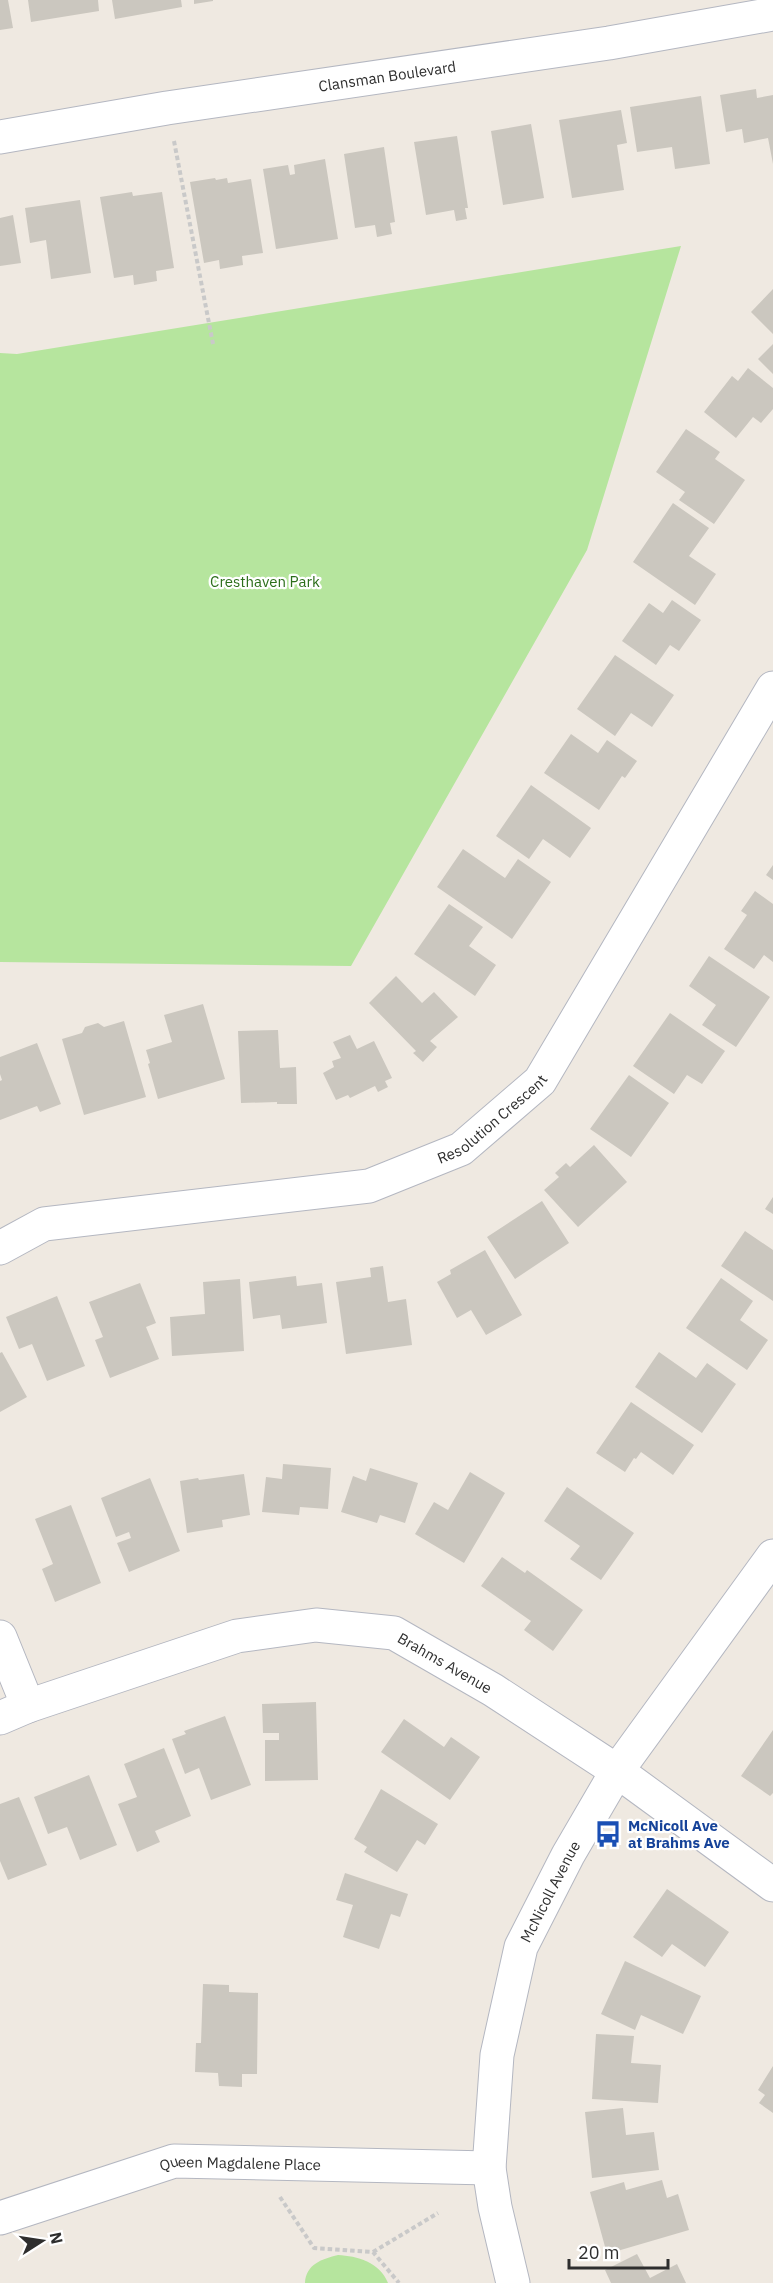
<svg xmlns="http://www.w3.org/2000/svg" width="773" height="2283" viewBox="0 0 773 2283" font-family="'IBM Plex Sans',sans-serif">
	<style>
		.green { fill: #b6e59e }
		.building { fill: #cbc7bf }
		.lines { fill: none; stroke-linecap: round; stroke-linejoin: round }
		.minor-casing { stroke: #b4b7c1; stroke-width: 35 }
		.tertiary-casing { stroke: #b4b7c1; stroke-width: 35 }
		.path { stroke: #c9c9c9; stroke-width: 4; stroke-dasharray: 4.5 3; stroke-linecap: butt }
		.minor { stroke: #fff; stroke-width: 33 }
		.tertiary { stroke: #fff; stroke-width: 33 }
		.labels { text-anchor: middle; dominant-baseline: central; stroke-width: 4.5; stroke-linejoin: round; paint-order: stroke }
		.street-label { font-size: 15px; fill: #2e2e2e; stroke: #fff }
		.park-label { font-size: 15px; fill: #2c6e1b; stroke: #fff }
		.transit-label { font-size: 15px; font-weight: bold; fill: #164399; stroke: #fff; text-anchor: start }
	</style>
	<rect width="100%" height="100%" fill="#efe9e1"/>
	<path class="green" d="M681 246 587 550 351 966 0 962V353L17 354Z
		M338 2255C357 2256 380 2262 388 2283H305C306 2264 322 2259 338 2255Z"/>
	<path class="building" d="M0 0H8L13 28 0 30Z
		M28 0H98L99 11 31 22Z
		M112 0H181L182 7 115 19Z
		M194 0H213V1L194 4Z
		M756 89 757 98 773 95V164L768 138 744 143 742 129 726 132 720 95Z
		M701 96 710 164 675 169 672 147 637 152 630 107Z
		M621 110 627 143 617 145 624 190 572 198 559 120Z
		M531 124 544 198 503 205 491 131Z
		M457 136 468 208H465L467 219 456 221 454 210 426 215 414 142Z
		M384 147 395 222 390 223 392 234 377 237 375 225 355 228 344 154Z
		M325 159 338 239 276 249 263 169 288 165 290 175 295 174 294 165Z
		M215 178 216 180 227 178 228 183 251 179 263 253 242 256 243 265 220 269 219 260 204 263 190 182Z
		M132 192 133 196 162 192 174 268 156 271 157 281 134 285 133 275 114 278 100 197Z
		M80 200 91 273 51 279 46 240 30 243 25 208Z
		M13 215 21 263 0 266V218Z
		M773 289V334L751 312Z
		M773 344V374L758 359Z
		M748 368 773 388V409L761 423 753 417 736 438 704 412 732 376 738 381Z
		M686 429 720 452 715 459 745 480 714 524 679 500 685 492 656 472Z
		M673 503 709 528 689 556 716 574 695 605 633 562Z
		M672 600 701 620 679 651 670 645 656 665 622 641 649 603 663 613Z
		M615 655 674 695 652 727 631 713 615 736 577 709Z
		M571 734 598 753 607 740 637 761 625 778 622 776 599 810 544 773Z
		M531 785 591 828 570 858 543 839 529 859 496 836Z
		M463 849 505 878 518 859 551 882 512 939 437 887Z
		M773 865V880L766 875Z
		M755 891 773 904V962L764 955 754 969 724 949 747 915 741 911Z
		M449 904 483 927 469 946 496 965 475 996 414 954Z
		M709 956 770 997 736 1047 702 1025 716 1005 689 986Z
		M396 976 422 1003 434 992 458 1017 430 1041 437 1047 423 1062 413 1053 416 1051 369 1003Z
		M203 1004 225 1079 158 1099 148 1064 150 1063 146 1050 172 1042 164 1015Z
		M670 1013 725 1051 702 1084 687 1075 674 1094 633 1066Z
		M124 1021 146 1097 84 1115 62 1039 82 1033 85 1027 98 1023 104 1027Z
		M278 1030 280 1068 296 1067 297 1104H277V1102L241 1103 238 1031Z
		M350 1035 357 1049 374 1041 392 1078 385 1081 388 1087 378 1092 375 1086 350 1098 348 1095 336 1100 323 1073 334 1067 332 1061 341 1058 333 1042Z
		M37 1043 61 1104 40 1112 37 1106 0 1120V1081L2 1080 0 1074V1057Z
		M629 1075 669 1103 631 1157 590 1129Z
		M594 1145 627 1182 578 1227 544 1190 559 1177 555 1173 566 1163 570 1167Z
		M773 1197V1214L765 1209Z
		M542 1201 569 1243 515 1279 487 1237Z
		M745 1231 773 1250V1301L721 1266Z
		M485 1250 522 1315 486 1335 471 1310 457 1318 437 1282 451 1274 450 1270Z
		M383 1266 388 1302 406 1299 412 1345 346 1354 336 1282 371 1277 370 1268Z
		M296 1276 297 1286 322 1283 327 1323 282 1329 280 1315 253 1319 249 1282Z
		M721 1278 753 1301 740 1320 768 1340 747 1370 686 1328Z
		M240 1279 244 1351 172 1356 170 1317 205 1314 203 1282Z
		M140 1283 156 1323 146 1327 159 1359 110 1378 95 1340 103 1337 89 1302Z
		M57 1296 85 1366 47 1381 32 1344 19 1349 6 1317Z
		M2 1352 27 1397 0 1412V1353Z
		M659 1352 696 1378 707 1363 736 1384 702 1433 635 1387Z
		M631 1402 694 1445 673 1475 641 1452 636 1459 634 1458 625 1472 596 1453Z
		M283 1464 331 1468 328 1509 300 1507 299 1515 262 1512 266 1477 282 1479Z
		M370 1468 418 1483 405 1523 380 1515 377 1523 341 1512 353 1476 366 1481Z
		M470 1472 505 1493 464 1563 415 1534 434 1502 448 1510Z
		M244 1474 250 1515 222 1520 223 1527 187 1533 180 1481 198 1478 199 1480Z
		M150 1478 180 1551 129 1572 117 1543 131 1538 129 1532 116 1537 101 1498Z
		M567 1487 634 1533 601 1580 570 1559 580 1546 544 1521Z
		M71 1505 101 1583 55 1602 42 1569 53 1564 35 1519Z
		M502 1557 525 1573 527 1570 583 1610 553 1651 524 1630 531 1621 481 1586Z
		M316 1702 318 1780 265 1781V1740H279V1733H263L262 1704Z
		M225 1716 251 1785 211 1800 199 1768 185 1774 172 1739 186 1734 184 1731Z
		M404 1719 444 1747 451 1737 480 1757 450 1800 381 1752Z
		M773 1730V1793L770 1796 741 1776Z
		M164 1748 191 1816 155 1831 160 1842 137 1852 118 1804 137 1797 124 1764Z
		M89 1775 117 1845 80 1860 67 1827 48 1834 34 1797Z
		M381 1789 438 1824 425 1845 417 1840 397 1872 364 1852 367 1847 354 1839Z
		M19 1797 47 1865 8 1880 0 1861V1804Z
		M345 1873 408 1894 400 1917 391 1914 379 1949 343 1937 353 1905 336 1900Z
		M667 1889 729 1932 705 1967 672 1944 662 1957 633 1937Z
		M625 1961 701 1996 683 2034 641 2015 635 2030 601 2014Z
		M203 1984 229 1985V1992L258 1993 257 2074H242V2087L219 2086 218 2073 195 2072 196 2043H201Z
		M596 2034 634 2036 631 2063 661 2065 658 2103 592 2099Z
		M773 2066V2113L759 2103 765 2095 758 2090Z
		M623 2108 626 2135 654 2132 659 2170 592 2178 585 2112Z
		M662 2180 667 2198 678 2194 689 2230 607 2254 590 2192 624 2182 626 2190Z
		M637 2254 650 2278 677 2264 686 2283H611L605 2270Z"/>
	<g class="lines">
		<defs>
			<g id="minor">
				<path id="s1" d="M0 137 167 108 609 43 773 14"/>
				<path id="s2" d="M0 1248 44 1224 369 1186 461 1149 540 1081 773 688"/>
				<path d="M0 1637 28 1706"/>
				<path id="s3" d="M0 1718 28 1706 237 1636 316 1625 394 1633 493 1690 617 1771 773 1885"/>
				<path id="s4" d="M0 2218 174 2161 489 2168"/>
			</g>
			<g id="tertiary">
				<path id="s5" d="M513 2283 495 2207 489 2168 497 2055 521 1947 568 1855 617 1771 773 1556"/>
			</g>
		</defs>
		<use href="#minor" class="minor-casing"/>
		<use href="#tertiary" class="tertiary-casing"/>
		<path class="path" d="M174 141 213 344
			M280 2197 314 2248 373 2252 399 2283
			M373 2252 438 2213"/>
		<use href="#minor" class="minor"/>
		<use href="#tertiary" class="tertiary"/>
	</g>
	<defs>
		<symbol id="bus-bare" viewBox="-9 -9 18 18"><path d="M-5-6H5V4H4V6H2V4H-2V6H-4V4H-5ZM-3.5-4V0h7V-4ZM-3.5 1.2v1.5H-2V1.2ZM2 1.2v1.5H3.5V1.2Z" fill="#1a4fb4" stroke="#fff" stroke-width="2.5" paint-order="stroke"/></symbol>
	</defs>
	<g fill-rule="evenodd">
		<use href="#bus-bare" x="589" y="1815" width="38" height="38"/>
	</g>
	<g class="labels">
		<g class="street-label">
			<text stroke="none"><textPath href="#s1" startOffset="392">Clansman Boulevard</textPath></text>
			<text stroke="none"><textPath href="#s2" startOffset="519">Resolution Crescent</textPath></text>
			<text stroke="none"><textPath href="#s3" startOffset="468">Brahms Avenue</textPath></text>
			<text stroke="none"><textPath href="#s5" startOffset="404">McNicoll Avenue</textPath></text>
			<text stroke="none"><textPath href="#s4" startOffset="249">Queen Magdalene Place</textPath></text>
		</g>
		<g class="park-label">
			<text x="265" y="581">Cresthaven Park</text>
		</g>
		<g class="transit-label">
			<text x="628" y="1825">McNicoll Ave<tspan x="628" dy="17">at Brahms Ave</tspan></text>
		</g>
	</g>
	<g transform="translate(42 2241) rotate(78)" stroke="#ffffff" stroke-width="4.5" paint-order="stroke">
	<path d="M0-4.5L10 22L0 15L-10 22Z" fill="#2e2e2e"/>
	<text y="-9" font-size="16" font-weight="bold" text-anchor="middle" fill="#2e2e2e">N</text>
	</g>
	<path d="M569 2259v9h99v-9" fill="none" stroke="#2e2e2e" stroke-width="3"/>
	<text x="578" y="2259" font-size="18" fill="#2e2e2e" stroke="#ffffff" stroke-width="4.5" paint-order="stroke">20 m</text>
</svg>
